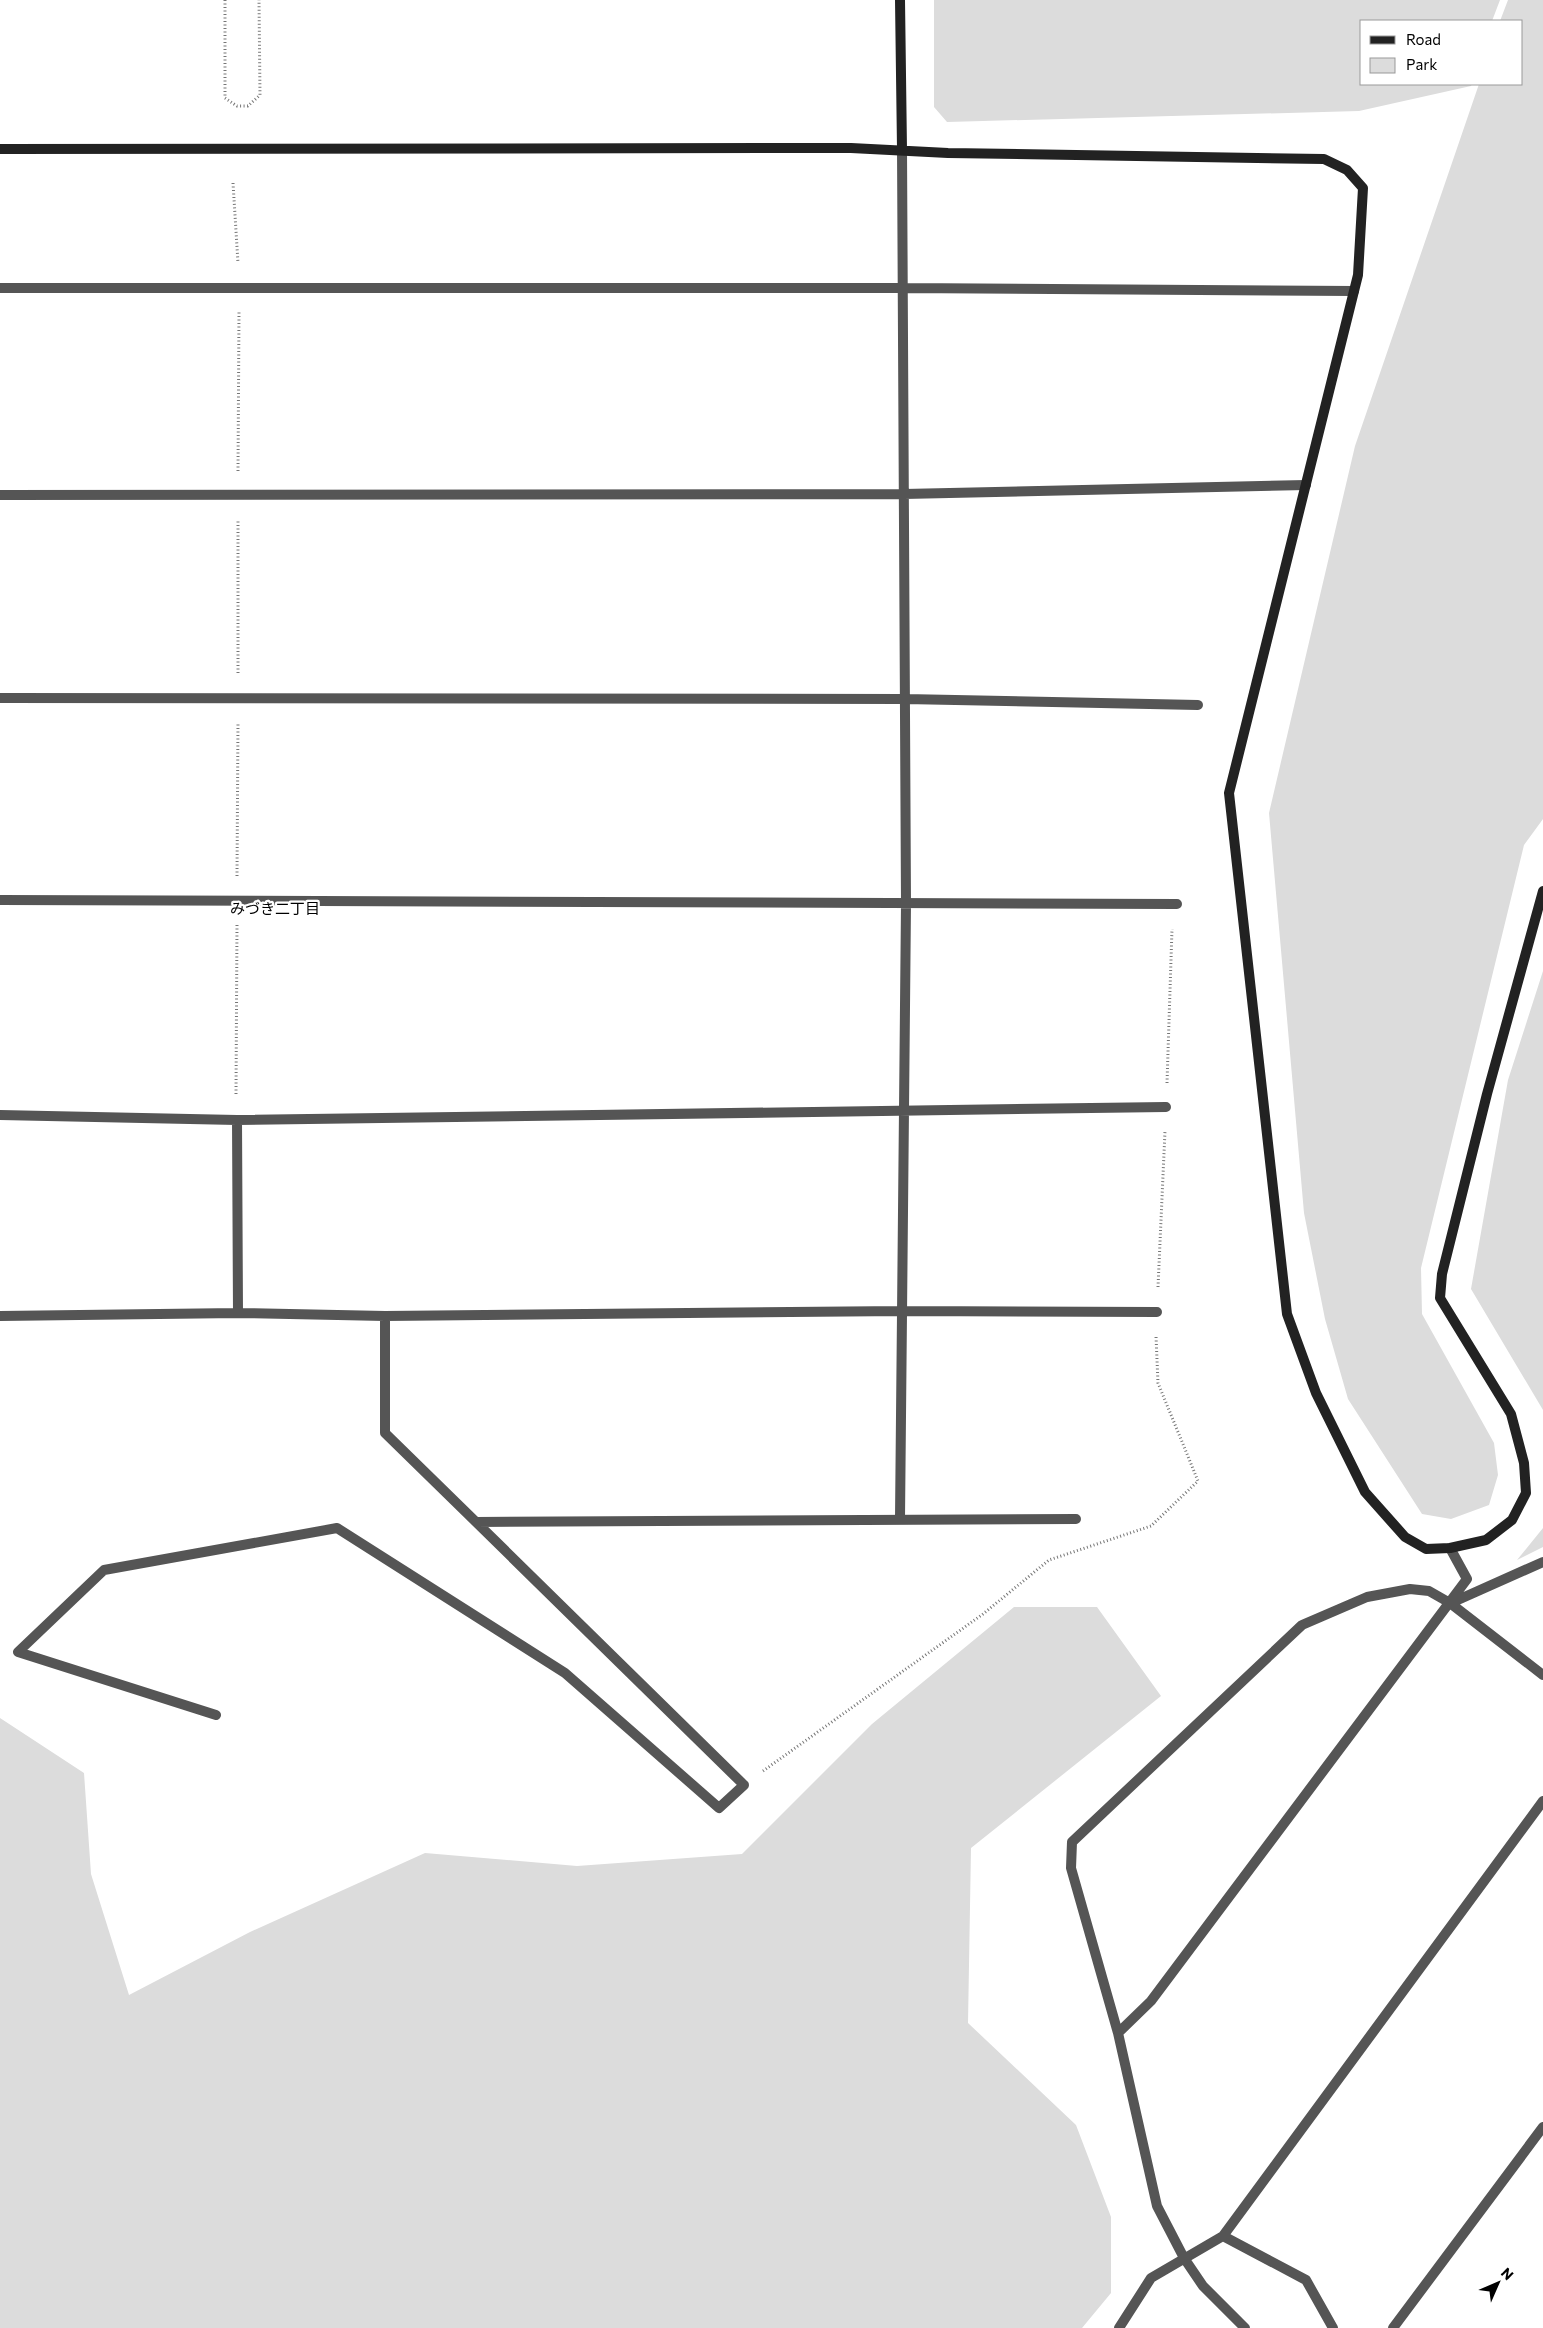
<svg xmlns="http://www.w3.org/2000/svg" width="1543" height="2328" viewBox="0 0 1543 2328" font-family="Commissioner,'Noto Sans JP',sans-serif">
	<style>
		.green { fill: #dcdcdc }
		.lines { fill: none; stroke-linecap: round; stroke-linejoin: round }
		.path { stroke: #777; stroke-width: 3; stroke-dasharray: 1 2.5; stroke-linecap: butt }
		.street { stroke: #555; stroke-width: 10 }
		.secondary { stroke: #222; stroke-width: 10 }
		.labels { text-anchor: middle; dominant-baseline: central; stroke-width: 4.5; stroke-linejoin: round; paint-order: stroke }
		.neighbourhood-label { font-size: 15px; fill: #000; stroke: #fff }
	</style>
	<rect width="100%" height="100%" fill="#fff"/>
	<path class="green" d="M934 0H1500L1492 21H1362V84H1472L1471 86 1359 111 947 122 934 107Z
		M1508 0H1543V819L1524 845 1421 1268 1422 1314 1494 1443 1498 1475 1489 1505 1451 1519 1422 1514 1348 1399 1325 1319 1304 1213 1269 813 1355 446 1479 84H1522V21H1500Z
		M1543 971V1410L1471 1289 1508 1080Z
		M1543 1528V1547L1517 1560Z
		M1014 1607H1097L1161 1696 971 1848 968 2023 1076 2125 1111 2217V2293L1082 2328H0V1718L84 1773 91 1874 129 1995 250 1932 425 1853 577 1866 742 1854 872 1724Z"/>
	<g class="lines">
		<path class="path" d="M225 0V98L237 106H248L260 95 259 0
			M233 183 238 263
			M238 471 239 312
			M238 673V520
			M237 876 238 722
			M1167 1083 1172 929
			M236 1094 237 925
			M1158 1287 1165 1131
			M763 1771 983 1614 1049 1560 1151 1526 1198 1481 1158 1383 1156 1336"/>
		<path class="street" d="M0 288H903L1354 291
			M0 495 904 494 1306 485
			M0 698 905 699 1198 705
			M0 900 1177 904
			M0 1115 237 1120 1166 1107
			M237 1120 238 1313
			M0 1316 238 1313 385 1316V1433L476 1522 1076 1519
			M385 1316 903 1311 1157 1312
			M900 1519 906 904 902 149
			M1451 1603 1543 1562
			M216 1715 18 1652 104 1570 337 1528 565 1673 719 1808 744 1785 476 1522
			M1118 2033 1151 2001 1467 1579 1450 1548
			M1223 2236 1306 2280 1333 2328
			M1119 2328 1151 2278 1223 2236 1543 1801
			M1245 2328 1203 2286 1184 2258 1157 2206 1118 2033 1071 1868 1072 1842 1302 1625 1367 1597 1410 1589 1429 1591 1450 1603 1543 1675
			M1393 2328 1543 2127"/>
		<path class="secondary" d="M900 0 902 149
			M0 149 851 148 948 153 1324 159 1347 170 1363 188 1358 275 1229 793 1287 1314 1316 1393 1365 1492 1405 1537 1426 1549 1450 1548 1486 1540 1512 1520 1526 1493 1524 1463 1511 1414 1440 1298 1442 1274 1487 1094 1543 891"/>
	</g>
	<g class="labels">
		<g class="neighbourhood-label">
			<text x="275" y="908">みづき二丁目</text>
		</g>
	</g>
	<rect x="1360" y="20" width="162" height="65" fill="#ffffff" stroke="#999999"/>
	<rect x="1370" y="36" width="25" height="8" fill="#222222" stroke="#999999"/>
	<text x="1406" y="45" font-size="15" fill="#000000">Road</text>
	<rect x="1370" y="58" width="25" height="15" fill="#dcdcdc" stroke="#999999"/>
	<text x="1406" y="70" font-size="15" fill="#000000">Park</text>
	<g transform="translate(1498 2283) rotate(45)" stroke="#ffffff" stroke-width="4" paint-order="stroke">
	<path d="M0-4L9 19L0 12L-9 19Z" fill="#000000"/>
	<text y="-8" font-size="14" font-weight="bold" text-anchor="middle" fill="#000000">N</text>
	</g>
</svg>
